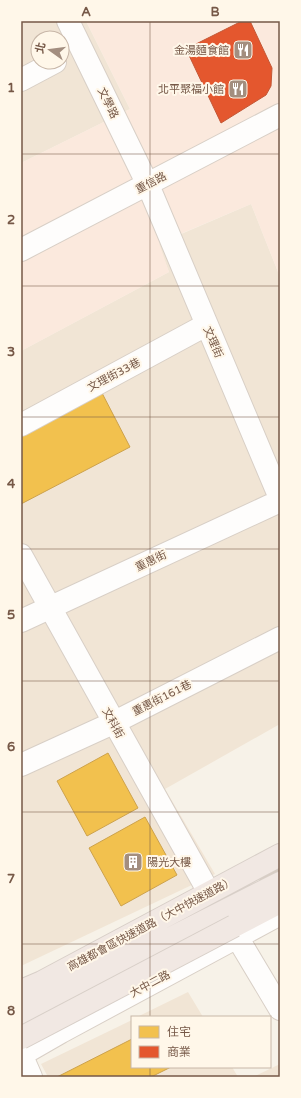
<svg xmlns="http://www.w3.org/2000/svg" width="301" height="1098" viewBox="0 0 301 1098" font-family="'Varela Round','Noto Sans TC',sans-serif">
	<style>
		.residential { fill: #f1e5d5; fill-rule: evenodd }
		.commercial { fill: #fbe9dd }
		.homes { fill: #f2c14e; stroke: #cda24c }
		.shops { fill: #e4572e; stroke: #c35736 }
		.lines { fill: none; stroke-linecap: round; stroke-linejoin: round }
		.minor-tunnel { stroke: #d7ccc0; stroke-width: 22; stroke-dasharray: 22 11; stroke-linecap: butt }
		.minor-casing { stroke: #d8cfc6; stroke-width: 24 }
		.highway-casing { stroke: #d8cfc8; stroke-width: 24 }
		.minor { stroke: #fefdfc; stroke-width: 22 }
		.highway { stroke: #f1e8e3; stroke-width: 22 }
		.highway-bridge-casing { stroke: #d8cfc8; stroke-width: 24; stroke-linecap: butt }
		.highway-bridge { stroke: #f1e8e3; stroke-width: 22 }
		.grid { fill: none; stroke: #765847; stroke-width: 1; stroke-opacity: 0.55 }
		.labels { text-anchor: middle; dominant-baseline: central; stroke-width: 4; stroke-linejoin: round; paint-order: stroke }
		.poi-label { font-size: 11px; fill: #765847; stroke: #fff7e9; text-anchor: end }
		.street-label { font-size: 11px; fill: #765847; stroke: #fff7e9 }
		.neatline { fill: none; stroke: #765847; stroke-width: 1.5 }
		.grid-label { font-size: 13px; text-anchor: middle; font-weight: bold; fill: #765847 }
	</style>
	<rect width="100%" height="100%" fill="#f7f2e8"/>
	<path class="residential" d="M21 21H86L130 109 21 163ZM38 38H62V62H38Z
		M251 204 280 277V724L165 789 215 874 21 966V351L169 272 158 244Z
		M188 992 203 1017H137Z
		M132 1020V1067H232L238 1077H48L41 1064Z
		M280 1064V1077H253Z"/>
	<path class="commercial" d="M86 21H280V277L251 204 159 243 169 272 21 351V163L130 109Z"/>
	<path class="homes" d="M102 393 130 447 21 504V435Z
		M108 753 138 808 87 836 57 781Z
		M145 817 177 875 121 906 89 848Z
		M132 1039V1067H171L151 1077H57Z"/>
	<path class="shops" d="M242 21H250L272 68 271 86 266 95 221 123 186 49Z"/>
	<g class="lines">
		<path class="minor-tunnel" d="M202 912 280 867"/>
		<defs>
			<path id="minor" d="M68 21 148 185 280 498
				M21 80 55 62
				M21 250 280 115
				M21 425 206 325
				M21 555 207 889
				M21 621 280 501
				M21 765 113 723 280 638
				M237 937 280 1009
				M21 1054 31 1077
				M21 1055 61 1032 280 914"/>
			<path id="highway" d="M234 926 280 902
				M21 991 42 982 280 855
				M21 1014 280 883"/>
		</defs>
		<use href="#minor" class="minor-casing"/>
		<use href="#highway" class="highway-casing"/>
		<use href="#minor" class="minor"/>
		<use href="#highway" class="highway"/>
		<defs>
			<path id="highway-bridge" d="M21 1038 234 926"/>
		</defs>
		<use href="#highway-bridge" class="highway-bridge-casing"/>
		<use href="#highway-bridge" class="highway-bridge"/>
	</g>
	<path class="grid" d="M150 21V1017M21 154H280M21 286H280M21 417H280M21 549H280M21 681H280M21 812H280M21 944H280M150 1067V1077"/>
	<defs>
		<symbol id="restaurant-square" viewBox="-11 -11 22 22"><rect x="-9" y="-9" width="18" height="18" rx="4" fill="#a38e7f" stroke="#fff7e9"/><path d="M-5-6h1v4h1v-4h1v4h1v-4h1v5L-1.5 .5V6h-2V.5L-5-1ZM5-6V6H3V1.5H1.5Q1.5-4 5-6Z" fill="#fff"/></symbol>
		<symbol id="building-square" viewBox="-11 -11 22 22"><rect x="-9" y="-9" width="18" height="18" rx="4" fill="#a38e7f" stroke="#fff7e9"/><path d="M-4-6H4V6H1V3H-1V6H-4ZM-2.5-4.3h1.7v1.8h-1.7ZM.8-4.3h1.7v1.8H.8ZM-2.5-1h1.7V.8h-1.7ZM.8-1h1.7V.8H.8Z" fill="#fff"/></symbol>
	</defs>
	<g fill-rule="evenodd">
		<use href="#restaurant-square" x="232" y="39" width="22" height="22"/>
		<use href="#restaurant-square" x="227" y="78" width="22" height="22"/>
		<use href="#building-square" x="122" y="851" width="22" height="22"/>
	</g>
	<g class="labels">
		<g class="poi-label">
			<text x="229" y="50">金湯麵食館</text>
			<text x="224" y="89">北平聚福小館</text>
			<text x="147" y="862" text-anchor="start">陽光大樓</text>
		</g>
		<g class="street-label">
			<text transform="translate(108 103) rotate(64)">文學路</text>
			<text transform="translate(151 183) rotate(-27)">重信路</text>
			<text transform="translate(213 342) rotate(67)">文理街</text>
			<text transform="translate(114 375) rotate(-28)">文理街33巷</text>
			<text transform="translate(151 561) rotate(-25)">重惠街</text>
			<text transform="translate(162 698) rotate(-27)">重惠街161巷</text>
			<text transform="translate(113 723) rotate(61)">文科街</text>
			<text transform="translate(151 924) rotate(-28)">高雄都會區快速道路（大中快速道路）</text>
			<text transform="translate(150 984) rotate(-28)">大中二路</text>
		</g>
	</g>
	<rect width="301" height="1098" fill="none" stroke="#fff7e9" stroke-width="44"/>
	<rect x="131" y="1016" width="140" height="52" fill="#fff7e9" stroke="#c8b7a8"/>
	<rect x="139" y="1026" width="20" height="12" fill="#f2c14e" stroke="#c8b7a8"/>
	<text x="167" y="1036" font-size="12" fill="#765847">住宅</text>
	<rect x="139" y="1046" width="20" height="12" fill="#e4572e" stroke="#c8b7a8"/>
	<text x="167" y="1056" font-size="12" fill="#765847">商業</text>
	<g transform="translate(50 50) rotate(284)"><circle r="19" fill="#fff7e9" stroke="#c8b7a8"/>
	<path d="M0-3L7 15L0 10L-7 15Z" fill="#a38e7f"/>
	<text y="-6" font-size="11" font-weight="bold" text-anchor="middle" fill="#765847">北</text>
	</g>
	<rect x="22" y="22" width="257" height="1054" class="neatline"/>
	<g class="grid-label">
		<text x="86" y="16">A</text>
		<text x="215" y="16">B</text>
		<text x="11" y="92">1</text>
		<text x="11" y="224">2</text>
		<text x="11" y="356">3</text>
		<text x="11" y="488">4</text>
		<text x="11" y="619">5</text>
		<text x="11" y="751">6</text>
		<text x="11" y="883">7</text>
		<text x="11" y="1015">8</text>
	</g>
</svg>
